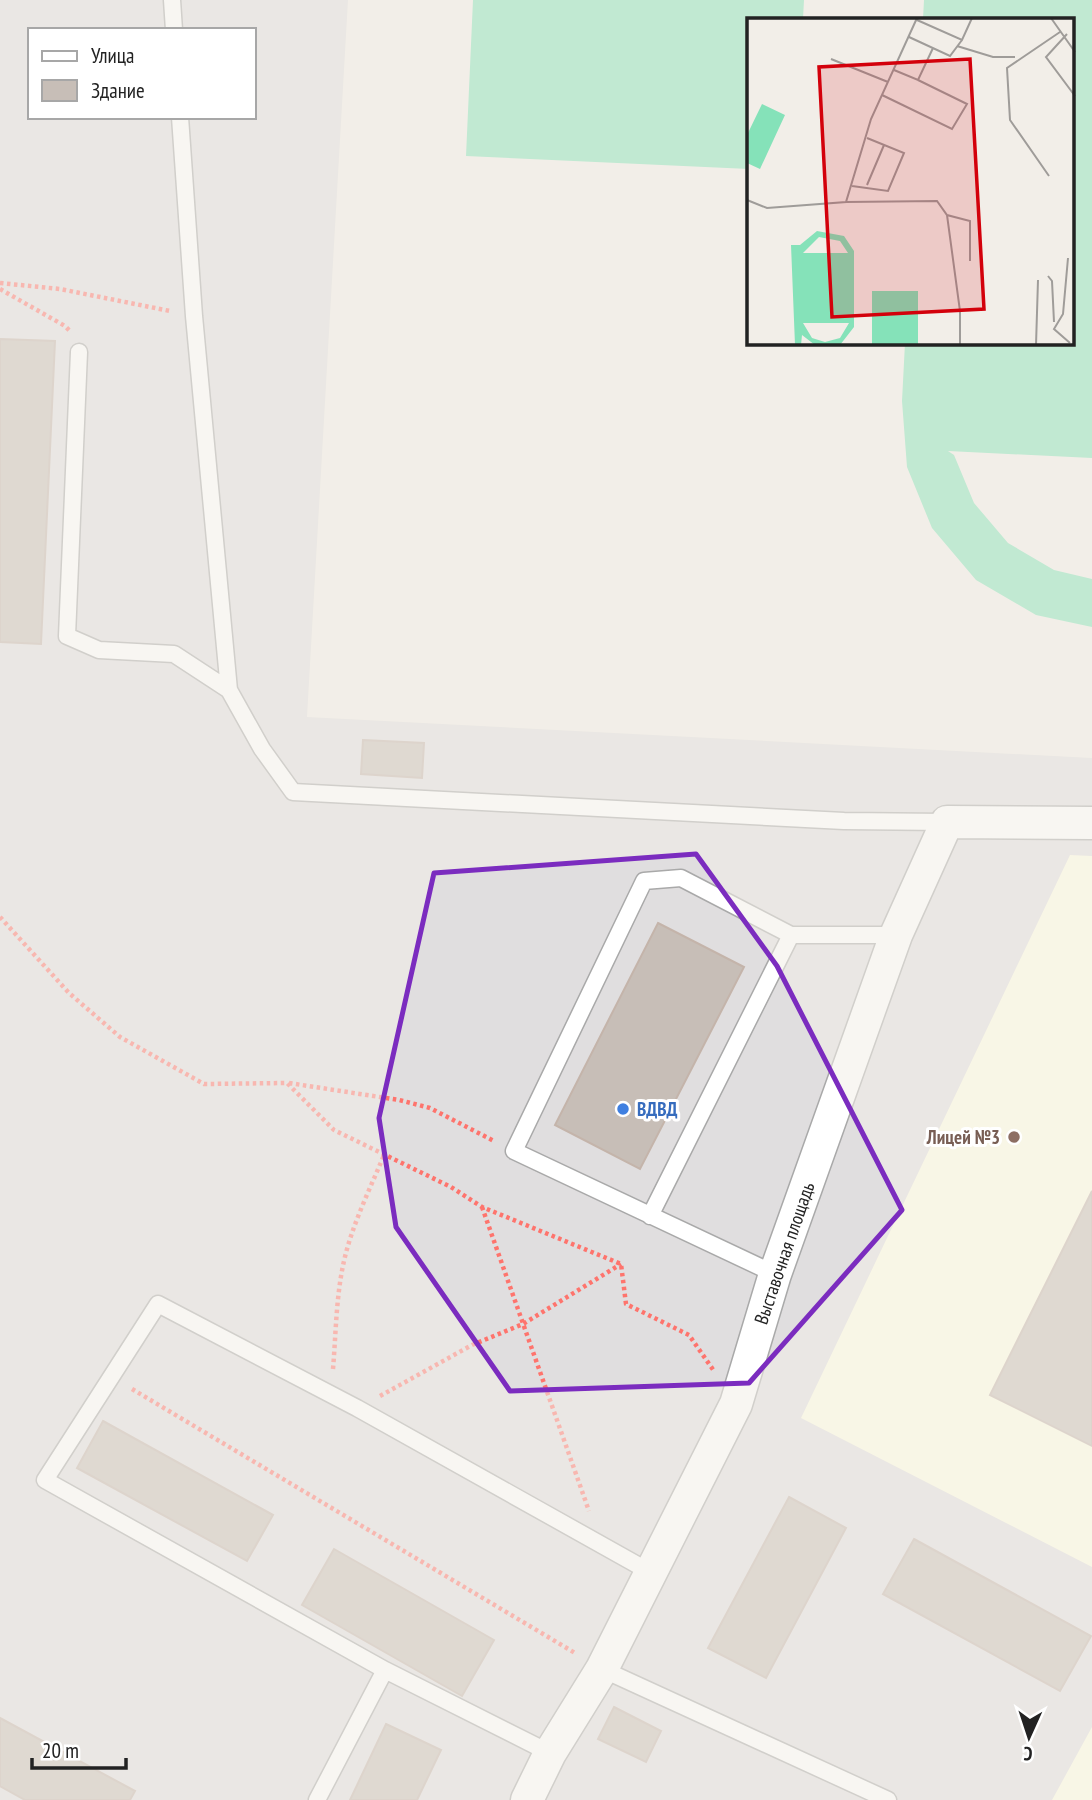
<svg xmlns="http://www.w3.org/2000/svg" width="1092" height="1800" viewBox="0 0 1092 1800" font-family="'PT Sans Narrow',sans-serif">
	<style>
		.residential { fill: #e0dedf; fill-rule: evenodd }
		.education { fill: #fffee4 }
		.pitch { fill: #85e2b9 }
		.building { fill: #c7beb7; stroke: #c4b4aa; stroke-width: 2 }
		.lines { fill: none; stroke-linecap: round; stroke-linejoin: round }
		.service-casing { stroke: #a9a9a9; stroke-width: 19 }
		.minor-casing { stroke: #a9a9a9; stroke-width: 35 }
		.path { stroke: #fe746d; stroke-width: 4.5; stroke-dasharray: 3.5 3.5; stroke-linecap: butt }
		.service { stroke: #fff; stroke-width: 16 }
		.minor { stroke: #fff; stroke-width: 32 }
		.marked { fill: none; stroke: #7b2cbf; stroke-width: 5; stroke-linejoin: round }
		.shop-dot { fill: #3f7fe0; stroke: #fff; stroke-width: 2.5 }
		.education-dot { fill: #8d6e63; stroke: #fff; stroke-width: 2.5 }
		.labels { text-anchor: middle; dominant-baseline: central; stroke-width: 6; stroke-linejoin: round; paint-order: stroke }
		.shop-label { font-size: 19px; font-weight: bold; fill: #366cbe; stroke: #fff; text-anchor: start }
		.education-label { font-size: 19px; font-weight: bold; fill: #785e54; stroke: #fff; text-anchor: end }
		.street-label { font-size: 19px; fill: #222; stroke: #fff }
		.inset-road { fill: none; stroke: #9f9c99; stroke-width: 2 }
		.view { fill: #d3000b; fill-opacity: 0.15; stroke: #d3000b; stroke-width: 3.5 }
		.inset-edge { fill: none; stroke: #222; stroke-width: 3.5 }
	</style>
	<rect width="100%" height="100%" fill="#f2eee8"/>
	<path class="residential" d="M0 0H348L307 717 1092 758V1800H0ZM30 30H254V117H30Z"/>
	<path class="education" d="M1070 855 1092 856V1567L801 1418Z
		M1092 1727V1800H1052Z"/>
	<path class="pitch" d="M473 0H804L803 19H749V169L466 156Z
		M924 0H1092V458L948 451 954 455 974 503 1008 543 1054 570 1092 579V627L1036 615 976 580 932 528 907 467 902 401 905 343H1073V19H923Z"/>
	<path class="building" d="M0 339 55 341 41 644 0 642Z
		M363 740 424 743 422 778 361 774Z
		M658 923 744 967 640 1169 555 1125Z
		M1092 1191V1446L990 1395Z
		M103 1421 273 1515 247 1561 77 1468Z
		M789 1497 846 1528 766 1678 708 1648Z
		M914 1539 1091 1636 1060 1691 883 1594Z
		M334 1549 494 1640 462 1696 302 1605Z
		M614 1707 661 1731 646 1762 598 1739Z
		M0 1718 135 1791 130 1800H25L0 1786Z
		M386 1724 441 1750 417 1800H350Z"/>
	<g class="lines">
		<defs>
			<path id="service" d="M172 0 174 30
				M180 117 194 316 229 690
				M79 352 67 636 99 650 174 654 229 690 262 749 293 792 844 821 947 822
				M650 1216 791 935
				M775 1274 514 1151 644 881 681 878 791 935H896
				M602 1669 888 1800
				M385 1670 45 1480 158 1304 357 1408 650 1572
				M317 1800 385 1670 550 1753"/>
			<path id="minor" d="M527 1800 550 1753 602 1669 736 1404 775 1274 896 935 947 822 1092 823"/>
		</defs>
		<use href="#service" class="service-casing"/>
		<use href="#minor" class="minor-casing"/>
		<path class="path" d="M0 283 60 289 170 311
			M0 289 65 326 71 332
			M0 917 69 993 120 1037 204 1084 287 1083 334 1130 451 1187 482 1207 621 1264 626 1304 689 1335 714 1371
			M289 1083 399 1100 430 1108 494 1141
			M482 1207 589 1511
			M333 1369C336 1333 336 1296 344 1261 352 1225 370 1189 384 1155
			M132 1389 575 1653
			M380 1396 472 1345 523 1324 621 1264"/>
		<use href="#service" class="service"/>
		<use href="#minor" class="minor"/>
	</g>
	<path d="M0 0H1092V1800H0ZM696 854 777 966 902 1210 749 1383 510 1391 396 1227 379 1118 434 873Z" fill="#f2eee8" fill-opacity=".55" fill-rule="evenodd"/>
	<path class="marked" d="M696 854 777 966 902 1210 749 1383 510 1391 396 1227 379 1118 434 873Z"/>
	<circle class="shop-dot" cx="623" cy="1109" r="7"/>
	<circle class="education-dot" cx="1014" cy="1137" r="7"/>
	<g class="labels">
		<g class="shop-label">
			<text x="637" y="1109">ВДВД</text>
		</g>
		<g class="education-label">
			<text x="1000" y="1137">Лицей №3</text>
		</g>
		<g class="street-label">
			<text transform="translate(784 1253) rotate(-71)">Выставочная площадь</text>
		</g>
	</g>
	<g transform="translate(747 18)">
		<rect width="327" height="327" fill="#f2eee8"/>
		<path d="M15 86 38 97 13 151 0 145V117ZM70 213 97 218 107 233V309L93 327H68L55 317 54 327H48L44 227H53ZM72 219 93 223 101 235H56ZM56 305H102L93 320 78 324 65 320ZM125 273H171V327H125Z" fill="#85e2b9" fill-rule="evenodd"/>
		<path class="inset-road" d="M304 0 328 34M170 2 215 22 225 0M320 16 299 39 328 78M162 19 203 38 215 22M210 28 246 39H268M84 41 141 64M147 52 171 62 186 30M135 77 205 111 220 86 171 62M302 158 263 102 260 50 313 14M120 167 137 127M105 168 141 173 157 135 120 120M0 182 20 190 99 184 124 101 170 0M99 184 190 183 200 197 223 203V243M200 197 213 293V327M321 240 316 296 307 311 323 325M301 258 305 263 307 304M289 327 291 262"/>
		<path class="view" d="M223 41 237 291 85 299 72 49Z"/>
		<rect width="327" height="327" class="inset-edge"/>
	</g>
	<rect x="28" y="28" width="228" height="91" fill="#ffffff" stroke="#a7a7a7" stroke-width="2"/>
	<rect x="42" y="51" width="35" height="10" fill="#ffffff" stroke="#a7a7a7" stroke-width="2"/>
	<text x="91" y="63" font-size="21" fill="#222222">Улица</text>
	<rect x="42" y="80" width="35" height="21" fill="#c7beb7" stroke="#a7a7a7" stroke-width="2"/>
	<text x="91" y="98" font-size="21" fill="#222222">Здание</text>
	<g transform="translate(1029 1737) rotate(183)" stroke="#ffffff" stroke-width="5" paint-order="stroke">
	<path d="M0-5L12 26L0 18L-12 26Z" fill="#222222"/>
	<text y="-10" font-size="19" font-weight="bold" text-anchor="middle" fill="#222222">С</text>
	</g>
	<path d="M32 1758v10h94v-10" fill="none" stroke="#222222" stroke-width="3.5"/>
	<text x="42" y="1758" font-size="21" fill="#222222" stroke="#ffffff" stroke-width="5" paint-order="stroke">20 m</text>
</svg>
